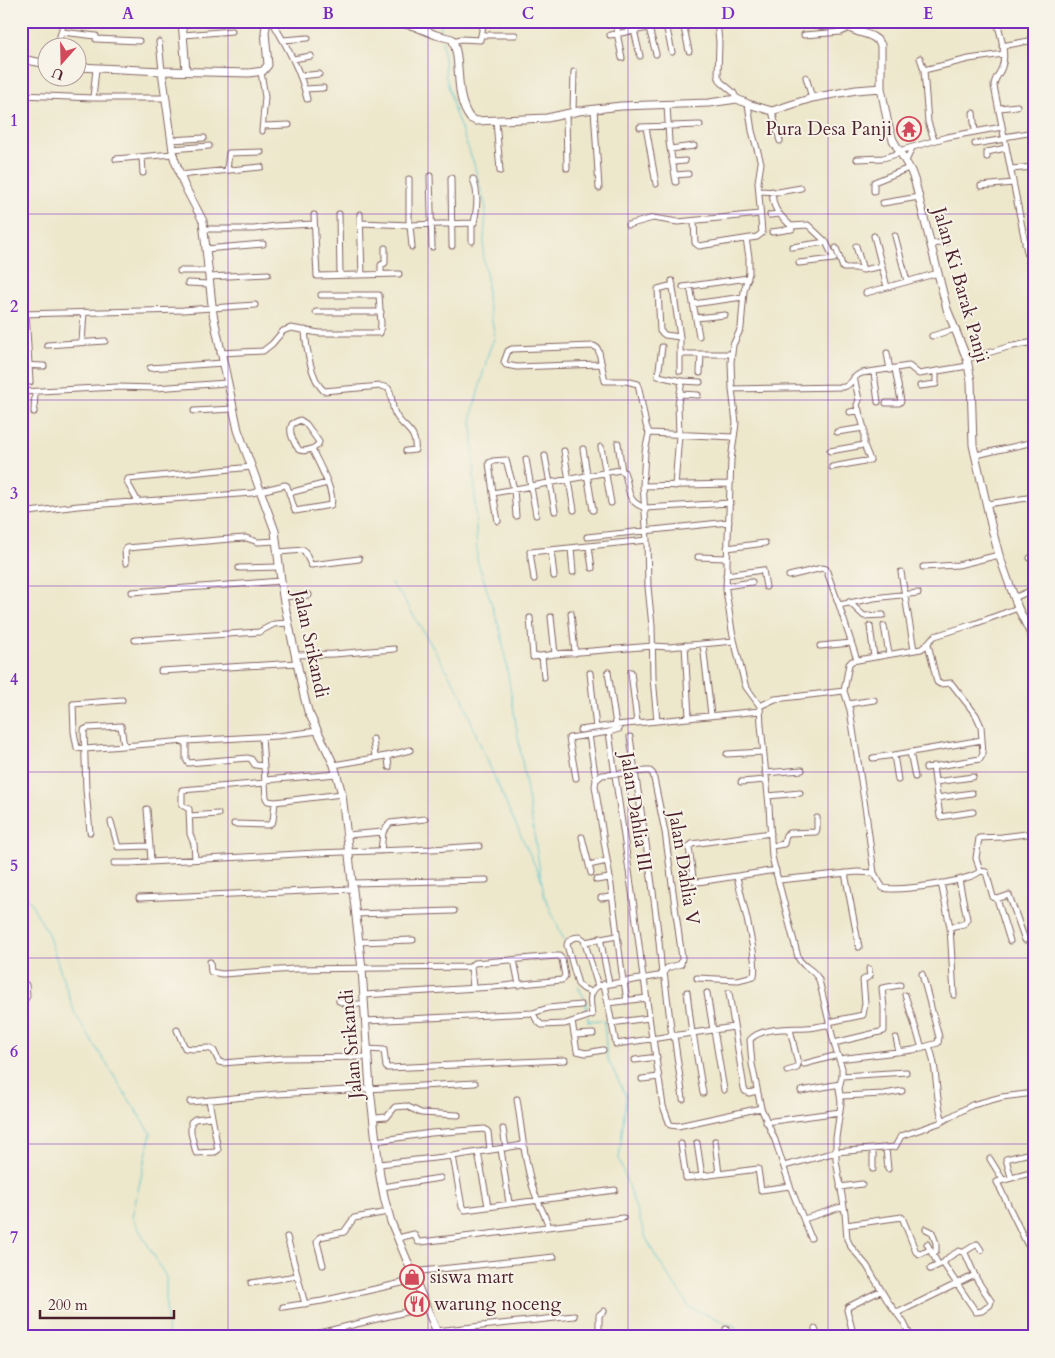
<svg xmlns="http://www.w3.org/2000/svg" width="1055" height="1358" viewBox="0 0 1055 1358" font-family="Cardo,serif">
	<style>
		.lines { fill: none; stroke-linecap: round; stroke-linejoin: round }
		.stream { stroke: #59c6cf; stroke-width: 1 }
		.street-casing { stroke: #836563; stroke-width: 7 }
		.secondary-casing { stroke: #836563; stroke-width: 9 }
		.street { stroke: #fff; stroke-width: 5 }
		.secondary { stroke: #fff; stroke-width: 7 }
		.grid { fill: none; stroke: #7b2cbf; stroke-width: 1; stroke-opacity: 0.55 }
		.labels { text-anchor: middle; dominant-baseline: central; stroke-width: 4; stroke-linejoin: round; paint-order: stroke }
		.poi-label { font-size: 19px; fill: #4a1f2b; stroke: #f7f3e8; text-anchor: start }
		.street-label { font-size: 19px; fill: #4a1f2b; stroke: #f7f3e8 }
		.neatline { fill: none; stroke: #7b2cbf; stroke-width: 2 }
		.grid-label { font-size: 16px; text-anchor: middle; font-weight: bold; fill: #7b2cbf }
	</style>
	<rect width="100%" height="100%" fill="#f7f3e8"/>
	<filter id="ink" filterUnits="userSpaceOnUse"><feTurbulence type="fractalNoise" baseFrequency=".02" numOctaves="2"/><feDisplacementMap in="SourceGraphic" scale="10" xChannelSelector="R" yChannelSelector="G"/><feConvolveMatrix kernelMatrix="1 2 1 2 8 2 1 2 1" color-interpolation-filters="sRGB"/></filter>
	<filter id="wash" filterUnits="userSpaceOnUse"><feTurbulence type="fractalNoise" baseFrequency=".0096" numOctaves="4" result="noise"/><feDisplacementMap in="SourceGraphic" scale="20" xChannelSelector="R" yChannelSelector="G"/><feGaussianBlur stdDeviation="1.12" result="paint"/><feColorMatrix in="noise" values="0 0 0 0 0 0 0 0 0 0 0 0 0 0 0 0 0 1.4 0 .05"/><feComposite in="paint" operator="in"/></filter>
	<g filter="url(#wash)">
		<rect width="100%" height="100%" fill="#ede7cb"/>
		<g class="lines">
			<path class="stream" d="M441 33V21
				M442 40 446 77 455 113 473 161 486 208 483 258 487 278V298L495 336 489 351 472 415 477 559 501 633 544 895 565 942
				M391 583 398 593 402 596 462 696 477 737 508 808 541 878
				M21 885 48 934 75 1014 124 1092 151 1133 132 1217 166 1277V1308L168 1337
				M578 987 586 1001 587 1013
				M588 1017V1021L602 1020 604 1021 607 1058 626 1096 619 1159 646 1238 656 1257 690 1308 735 1326 737 1337"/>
		</g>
	</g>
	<g filter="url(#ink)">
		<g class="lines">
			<defs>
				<path id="street" d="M49 21 64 24
					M272 21C286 45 301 71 307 99
					M615 21 618 33
					M632 21 640 56
					M717 21 719 42 718 76 721 82 733 92 737 99
					M997 21C1000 34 1007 54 1002 67 1000 74 994 78 994 86L1034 287
					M683 23 689 51
					M666 25 672 52
					M819 25 842 21
					M649 28 656 54
					M62 32 96 36V39L139 41
					M617 33 622 58
					M184 35 232 31
					M482 35H515
					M610 35 676 23 706 21
					M804 35 841 32 849 28
					M283 40 308 38
					M453 41 461 39 480 40 484 21
					M159 42 162 71
					M1002 46 1034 40
					M57 48 64 21
					M920 58 924 70
					M293 59 311 56
					M261 72 265 97 262 131
					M300 76 319 74
					M806 77 812 98
					M305 89 323 88
					M21 95 93 98H165
					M93 98 96 69
					M667 104 669 142 676 182
					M1000 108 1017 106
					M594 109 599 188
					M772 111 780 141
					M573 112 574 72
					M566 113 567 168
					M973 113 975 131
					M496 120 500 171
					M263 126 289 125
					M640 127 700 125
					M646 127 656 184
					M1004 137 1034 132
					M171 140 204 138
					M934 140 928 122 924 70 969 59 1003 54
					M975 144 1005 139
					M172 149 209 146
					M670 149 694 146
					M899 151 947 137 1002 127
					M142 157 143 173
					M987 157V152L1006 148
					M116 159 173 154
					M857 159 883 158 900 153
					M906 161 912 148
					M673 162 685 161
					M1011 169 1034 167
					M227 170 229 153 261 152
					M179 175 261 167
					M675 175 688 174
					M430 176 432 247
					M451 178 452 246
					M409 179V224
					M981 186 1013 183
					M759 191 778 192 801 188
					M772 191C773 210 778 213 791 226L808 225 826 242 834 259 799 263
					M874 191V182L909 168
					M883 203 919 197
					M339 214 340 275
					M360 214 362 275
					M314 215 317 276 399 274
					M770 215 779 214
					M694 221 695 243 699 246 757 237 762 233 758 182 761 163 752 131 748 104
					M360 223 410 225 474 223C477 208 479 194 473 179
					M472 223V241
					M410 225 412 247
					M628 225 653 218 678 222 760 214
					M204 229H254L275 226 314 224
					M772 232 792 229 791 226
					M874 236 887 287
					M895 236 907 281
					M746 239 749 257V273L744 291 741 328 733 345 731 362 732 389 736 423 731 460 726 590 732 631 744 681 746 687 760 706 761 725 769 806 772 857 798 957C802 968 813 967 819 980L835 1047 842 1068V1076L839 1088 841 1103 836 1138V1160L845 1213 847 1239 851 1247 867 1266 887 1300 904 1323 911 1337
					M931 244 946 242
					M1025 244H1034
					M856 246 863 270
					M792 247 826 242
					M836 248 843 268H856L863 270 882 266
					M206 249 263 244
					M180 271H208
					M381 274V265L385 263V248
					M209 277 268 274
					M672 281 680 337V371
					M188 283 209 284
					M673 285 658 289 660 331 665 335 680 337
					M690 286 699 336
					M683 287 748 278
					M866 293 938 273
					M693 304 743 297
					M316 312H381
					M26 313 30 382
					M21 314 183 310 255 305
					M696 318 725 315
					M305 330C306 347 311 380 324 391L381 386 388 388C393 395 391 403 394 411 399 427 418 429 415 450L406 451
					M932 336 955 329
					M82 342 84 312
					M47 345 105 341
					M662 347 658 376 682 381 700 382
					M220 353 263 351 272 344 283 331 291 328 319 333H380L381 324 379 295H321
					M887 353 890 370
					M680 354H732
					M967 359 1008 347 1034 342
					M600 364 517 367 506 365 504 362 508 351 512 349 594 346 597 348 599 352 605 381H626L638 384 646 425 649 433 733 437
					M21 365 44 366
					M150 368 223 363
					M700 373 701 354
					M874 373 878 402
					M920 386 936 384V371
					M732 389 844 387C853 384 853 375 862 373L909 366 919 374 968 366
					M21 392 117 387 155 388 227 383
					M680 394 698 395
					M886 403H899L901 401 895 369
					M194 411 233 409
					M34 412 35 392
					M850 412 859 410
					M300 420 306 424 319 442C317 449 305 452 299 450 294 443 288 432 292 424Z
					M837 432 864 428
					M649 433 645 452 643 486 647 540 648 587 652 626 653 678 657 721
					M618 443 622 471
					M601 447 611 503
					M583 449 593 510
					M564 451 574 510
					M830 451 864 445
					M976 455 1034 442
					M545 456 555 511
					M526 459 536 515
					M832 467 870 460 864 445V428L857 405 859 400 854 377
					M643 486 730 484
					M675 486 679 435 678 404 682 381
					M289 493 327 483
					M493 493 489 463 493 461 506 460 514 489 516 516
					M1029 498 1034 509
					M138 502 127 482 128 479 252 467
					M987 504 1034 497
					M21 513 78 506 252 493 285 485 287 486 295 511 331 505C336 493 317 461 312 449
					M498 521 493 493 620 470 624 472C631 489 624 500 645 508L730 503
					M587 537 729 522
					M589 547 592 568
					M571 548 573 572
					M727 548 765 543
					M551 550 554 576
					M278 552 304 550 311 565 359 559
					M698 557 726 558
					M1030 558 1034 561
					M126 563 125 551 127 548 230 539 246 538 258 542 277 541
					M923 567 958 565 999 555
					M239 568 280 567
					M901 572 914 650
					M726 575 763 570 766 587
					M789 576 822 568 826 569 839 605
					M534 579 530 552 647 540
					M726 586 752 582
					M132 592 281 581
					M283 597 309 595
					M1014 598 1034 589
					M849 602 864 616 883 615
					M1018 608 974 624 935 636C929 639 928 646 921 649L852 661 849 664 844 691 850 710 866 813 874 873 883 888C897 892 973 881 980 871L976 858 979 838 1002 837 1034 833
					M571 613 575 653
					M551 617 555 654 653 646 669 647 734 641
					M530 618 533 657 555 654
					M870 626 874 657
					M884 626 889 654
					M135 640 259 632 274 624 289 623
					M703 644 711 715
					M685 645 689 717
					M820 646 851 643
					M296 655 334 654 394 649
					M542 656 544 677
					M857 660 839 605 874 598 918 593
					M161 671 297 663
					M608 672 616 725 760 711
					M631 672 637 722
					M590 673 596 728
					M122 700 73 704 74 732 77 748 85 749 186 741
					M848 704 874 700
					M760 706 775 699 844 691
					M580 730 616 725
					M609 732 619 729
					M589 735 596 780
					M262 737 266 798 268 801 275 802
					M630 737C641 816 656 895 662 975
					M373 739 375 757
					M910 752 915 777
					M727 754 763 752
					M387 756 410 750
					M873 758 894 755
					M334 765 386 756 388 758 389 767
					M264 766 255 765 251 759 248 758 188 763 186 759V741L277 736 318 731
					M933 766 940 817 973 812
					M926 768 980 759 983 754 981 726 976 715 951 683 940 684 937 682 928 644
					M765 773 802 770
					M576 778 569 738 609 732C620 814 634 896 643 978
					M265 780 337 774
					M898 780 894 755 982 740
					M741 782 766 780
					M935 782 973 777
					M768 796 800 793
					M937 798 972 793
					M147 809 150 846
					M190 816 218 814
					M111 822 118 847 150 846 151 861
					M234 824 269 825 273 821 275 802 342 794
					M90 832 86 790 84 730 88 728 121 726 124 746
					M771 833 692 844 689 847 693 877 694 881 698 882 776 870
					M347 835 383 832
					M582 837 591 873
					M772 846 784 844 786 835 789 833 816 832 817 829V818
					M381 851 383 832 390 823 425 819
					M195 859 194 844 190 834 189 809 182 805V790L265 783
					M114 863H130L316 853 432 849 479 846
					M589 865 607 861
					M980 871 986 872 993 897 997 899 1009 895 1025 940
					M845 873 859 947
					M596 880 610 878
					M779 880 857 872 874 873
					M352 883 486 880
					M941 883 950 927 954 995
					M139 898 352 889
					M601 898 612 897
					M997 899 1010 941
					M355 914 454 911
					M950 927 964 924 967 919 959 880
					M600 938 609 983
					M359 942 413 940
					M585 942 617 936
					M514 960 519 985
					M210 962 211 972 222 974 294 969 471 967
					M644 978 652 1039
					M697 978 738 980 754 976C758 957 742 899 737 877
					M21 981 26 985 27 996 25 999H21
					M623 981 610 878 595 786 596 780 602 775 646 771H650L653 774 665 832 682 958 681 964 667 968 664 972 672 1036
					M624 981 627 1001
					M604 984 616 1044 734 1027
					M591 992 584 989 578 984 567 945C568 939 574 937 580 937L584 940 598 986
					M687 992 692 1033
					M707 993 713 1030
					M729 993 744 1088 745 1091 749 1093 757 1091
					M364 995 493 987 562 980 565 976 562 959 559 956H556L474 963 471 966 473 988
					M905 995 922 1048
					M339 1001 346 1004H365
					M608 1003 647 998
					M533 1013 548 1008 581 1005
					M366 1021 533 1013 537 1021 542 1025 565 1024 592 1015C591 1003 587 994 598 986L664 975
					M572 1022 577 1051 586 1053 603 1050
					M829 1022 863 1015 865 1003 863 980 870 976 869 969
					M611 1023 649 1018
					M177 1030 185 1048 193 1049 209 1048 214 1051 219 1062 223 1063 284 1058 368 1057
					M714 1030 724 1090
					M693 1033 703 1093
					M574 1035 593 1034
					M674 1035 683 1099
					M653 1038 663 1106 670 1125 678 1126 761 1108
					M896 1038 899 1052
					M834 1043 884 1031V1008L882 988 900 985
					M929 1046C939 1070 934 1097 943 1121
					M367 1049 384 1050 386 1067 388 1068 565 1060
					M839 1059 913 1050 938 1043 939 1037 922 974
					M635 1060 657 1057
					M804 1064 838 1055
					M787 1071 797 1068 798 1064 790 1029
					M842 1076 906 1072
					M642 1079 659 1077
					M801 1091 840 1084
					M841 1096 884 1094 902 1091
					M517 1099C522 1130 524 1161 534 1191 538 1203 545 1215 549 1227
					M209 1100 218 1150 215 1152 196 1153 191 1133V1122L195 1119 211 1117
					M190 1102 277 1094 475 1083
					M374 1118 387 1117 395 1107 406 1106 421 1113 458 1115
					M766 1122 840 1112
					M503 1129 506 1148
					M376 1141 431 1133 485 1129 488 1132 490 1150
					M715 1141 719 1174
					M697 1143 702 1176
					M681 1144 686 1178 758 1169 761 1190 790 1186
					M501 1149 509 1203
					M886 1149 888 1169
					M873 1150V1169
					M478 1152 488 1206
					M453 1156 462 1207 465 1210 615 1190
					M990 1159 1003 1180
					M379 1164 453 1156 523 1145
					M784 1166 836 1152 895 1147 901 1136 939 1123 972 1105 1002 1097 1034 1093
					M1011 1177 1006 1159 1034 1152
					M382 1187 440 1178
					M840 1187 862 1184
					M804 1219 844 1206
					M846 1225 902 1217 916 1252 920 1254 930 1250
					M926 1229 932 1232 936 1243V1251L932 1254
					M287 1237 305 1304
					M398 1238 414 1234 418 1242H421L623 1218
					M811 1238 790 1186 775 1140 761 1108 752 1064 750 1040C759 1027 792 1029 806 1028 814 1028 822 1025 830 1025
					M927 1244 937 1262
					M1027 1244 997 1182 1034 1172
					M959 1251 965 1253 977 1280 991 1301 990 1305 982 1311 976 1312 943 1263 949 1257Z
					M964 1252 977 1244 981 1250
					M323 1265 317 1242 320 1237 344 1232 354 1218 388 1212
					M930 1269 943 1263
					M412 1272 554 1257
					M251 1283 297 1276
					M283 1307 322 1301 415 1280
					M897 1313 975 1275
					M726 1329 727 1337
					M815 1329 818 1337
					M436 1331 574 1316
					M303 1337 426 1307
					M599 1337V1315L604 1311
					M664 1337 684 1334
					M841 1337 853 1333
					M854 1337 847 1310 848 1307 880 1291"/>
				<path id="secondary" d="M182 21 186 71
					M392 21 414 26 436 35 452 39C463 61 453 95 470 118L476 121 547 118 579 111 621 106 709 103 737 99 748 104 772 111 812 98 856 90 881 88
					M843 21C852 36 873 30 881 45V88L888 124 893 140 911 171 915 182 947 309 967 359 971 381 973 445 992 529 999 555 1018 608 1034 640
					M21 59 48 64
					M78 67 162 71 174 158 184 185 203 221 213 314 238 430 275 531 283 597 304 696 308 711 334 765 342 794 362 969 370 1089 380 1176 385 1201 391 1222 439 1337
					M162 71 249 73 263 71 268 65 265 32 267 21"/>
			</defs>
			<use href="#street" class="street-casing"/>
			<use href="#secondary" class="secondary-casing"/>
			<use href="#street" class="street"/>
			<use href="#secondary" class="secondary"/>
		</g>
	</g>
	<path class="grid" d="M228 21V1337M428 21V1337M628 21V1337M828 21V1337M21 214H1034M21 400H1034M21 586H1034M21 772H1034M21 958H1034M21 1144H1034"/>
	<defs>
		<symbol id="temple-ring" viewBox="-11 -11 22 22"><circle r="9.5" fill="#f7f3e8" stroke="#d1495b" stroke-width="1.5"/><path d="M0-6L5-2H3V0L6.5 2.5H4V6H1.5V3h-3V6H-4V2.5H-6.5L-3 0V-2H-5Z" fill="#d1495b"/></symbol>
		<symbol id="shop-ring" viewBox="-11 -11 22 22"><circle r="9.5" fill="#f7f3e8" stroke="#d1495b" stroke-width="1.5"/><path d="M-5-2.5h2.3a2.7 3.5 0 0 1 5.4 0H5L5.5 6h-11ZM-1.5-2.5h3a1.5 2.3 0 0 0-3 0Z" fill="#d1495b"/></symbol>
		<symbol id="restaurant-ring" viewBox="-11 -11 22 22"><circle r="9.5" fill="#f7f3e8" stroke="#d1495b" stroke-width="1.5"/><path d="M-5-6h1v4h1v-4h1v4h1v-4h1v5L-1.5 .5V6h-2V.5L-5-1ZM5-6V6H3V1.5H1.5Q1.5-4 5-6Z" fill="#d1495b"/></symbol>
	</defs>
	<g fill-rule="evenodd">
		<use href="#temple-ring" x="895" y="115" width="28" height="28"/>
		<use href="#shop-ring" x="398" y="1263" width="28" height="28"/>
		<use href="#restaurant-ring" x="403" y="1290" width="28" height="28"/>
	</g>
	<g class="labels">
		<g class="poi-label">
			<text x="892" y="129" text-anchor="end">Pura Desa Panji</text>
			<text x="430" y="1277">siswa mart</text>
			<text x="434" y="1304">warung noceng</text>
		</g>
		<g class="street-label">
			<text transform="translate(961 285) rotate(74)">Jalan Ki Barak Panji</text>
			<text transform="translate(311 644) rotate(78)">Jalan Srikandi</text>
			<text transform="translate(636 812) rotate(81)">Jalan Dahlia III</text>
			<text transform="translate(684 868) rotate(81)">Jalan Dahlia V</text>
			<text transform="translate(351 1044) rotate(-95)">Jalan Srikandi</text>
		</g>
	</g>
	<rect width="1055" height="1358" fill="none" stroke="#f7f3e8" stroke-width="55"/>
	<g transform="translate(62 62) rotate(200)"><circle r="24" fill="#f7f3e8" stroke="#b29e9c"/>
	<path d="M0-4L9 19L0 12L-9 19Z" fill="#d1495b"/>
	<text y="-8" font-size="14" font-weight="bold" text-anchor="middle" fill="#4a1f2b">U</text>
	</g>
	<path d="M40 1310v8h134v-8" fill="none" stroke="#4a1f2b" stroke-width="2.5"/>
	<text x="48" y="1310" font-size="15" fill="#4a1f2b" stroke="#f7f3e8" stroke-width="4" paint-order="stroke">200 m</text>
	<rect x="28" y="28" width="1000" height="1302" class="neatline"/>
	<g class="grid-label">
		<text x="128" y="19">A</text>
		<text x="328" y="19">B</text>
		<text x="528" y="19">C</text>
		<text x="728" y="19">D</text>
		<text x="928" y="19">E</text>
		<text x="14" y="126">1</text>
		<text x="14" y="312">2</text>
		<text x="14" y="499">3</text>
		<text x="14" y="685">4</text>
		<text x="14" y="871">5</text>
		<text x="14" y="1057">6</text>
		<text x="14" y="1243">7</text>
	</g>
</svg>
